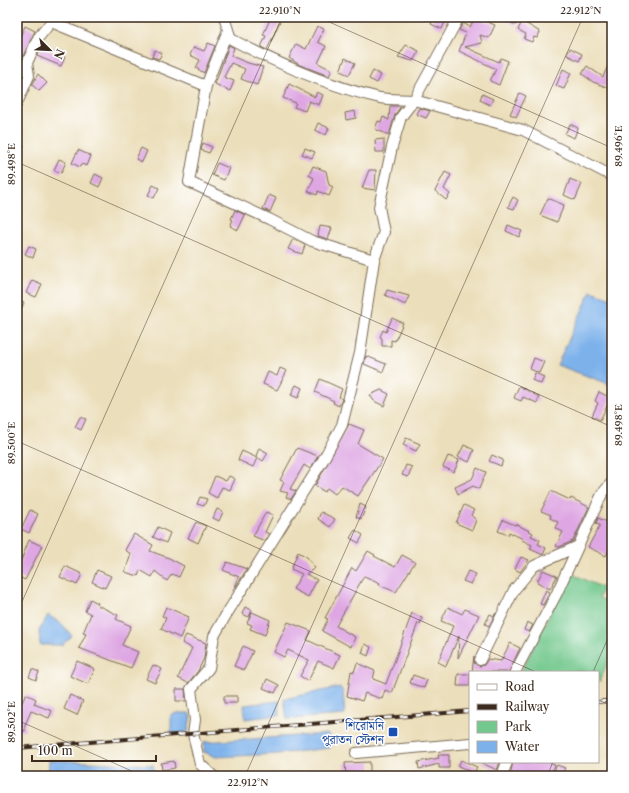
<svg xmlns="http://www.w3.org/2000/svg" width="629" height="793" viewBox="0 0 629 793" font-family="'Libre Caslon Text','Noto Serif Bengali',serif">
	<style>
		.green { fill: #73c88d; stroke: #577956 }
		.water { fill: #7cb1ea; stroke: #5c6e84 }
		.building { fill: #dea7e3 }
		.lines { fill: none; stroke-linecap: round; stroke-linejoin: round }
		.minor-casing { stroke: #796955; stroke-width: 12 }
		.minor { stroke: #fff; stroke-width: 10 }
		.rail-casing { stroke: #3b2a1e; stroke-width: 4 }
		.rail { stroke: #fff; stroke-width: 2.5; stroke-dasharray: 8; stroke-linecap: butt }
		.ticks { fill: none; stroke: #3b2a1e; stroke-width: 1; stroke-opacity: 0.45 }
		.transit-dot { fill: #1a4fb4; stroke: #fff; stroke-width: 1.5 }
		.labels { text-anchor: middle; dominant-baseline: central; stroke-width: 3; stroke-linejoin: round; paint-order: stroke }
		.transit-label { font-size: 12px; fill: #164399; stroke: #fff; text-anchor: end }
		.neatline { fill: none; stroke: #3b2a1e; stroke-width: 1.5 }
		.ticks-label { font-size: 10px; text-anchor: middle; fill: #3b2a1e }
	</style>
	<rect width="100%" height="100%" fill="#fff"/>
	<filter id="ink" filterUnits="userSpaceOnUse"><feTurbulence type="fractalNoise" baseFrequency=".025" numOctaves="2"/><feDisplacementMap in="SourceGraphic" scale="8" xChannelSelector="R" yChannelSelector="G"/><feConvolveMatrix kernelMatrix="1 2 1 2 8 2 1 2 1" color-interpolation-filters="sRGB"/></filter>
	<filter id="wash" filterUnits="userSpaceOnUse"><feTurbulence type="fractalNoise" baseFrequency=".012" numOctaves="4" result="noise"/><feDisplacementMap in="SourceGraphic" scale="16" xChannelSelector="R" yChannelSelector="G"/><feGaussianBlur stdDeviation="0.9" result="paint"/><feColorMatrix in="noise" values="0 0 0 0 0 0 0 0 0 0 0 0 0 0 0 0 0 1.4 0 .05"/><feComposite in="paint" operator="in"/></filter>
	<g filter="url(#wash)">
		<rect width="100%" height="100%" fill="#ebdeba"/>
		<path class="green" d="M570 573 603 588 599 598 612 603V650L600 681H598V672H521Z"/>
		<path class="water" d="M591 291 612 298V385L557 365Z
			M48 615 63 625 72 636 62 645H40L39 631Z
			M340 687 343 692 345 715 287 719 284 699Z
			M279 701 280 715 245 719 244 705Z
			M176 713H189L191 716 188 731C184 734 175 736 171 732V716Z
			M327 734 330 736 333 745 330 748 277 754 216 757 204 752V742Z
			M49 760 153 765 154 772 141 776H48Z"/>
		<g id="blocks">
			<path class="building" d="M271 17H282L267 50 261 47 266 36 263 35Z
				M434 17H447L442 29 431 24Z
				M475 17 495 25 489 38 480 35 482 43 465 47 499 62 501 58 508 61 499 85 490 81 496 69 459 51 466 33 459 30 463 23 470 27Z
				M499 17H520L516 25Z
				M522 21 540 32 537 38 534 37 532 42 524 39 526 34 518 30Z
				M25 26 35 31 23 56 17 53V43Z
				M317 26 324 29 318 42 326 46 318 63 332 70 329 76 300 65 289 58 296 44 306 49Z
				M208 43 215 46 204 73 196 68 200 60 190 55 194 47 204 51Z
				M229 45 234 48 231 56 248 63 263 67 257 85 241 79 245 69 231 63 224 77 234 81 230 91 215 84Z
				M406 45 419 51 413 61 398 57Z
				M41 48 65 57 61 66 37 56Z
				M570 48 582 54 579 61 567 55Z
				M155 50 162 53 159 59 152 57Z
				M612 56V89L593 82 582 74 587 66 603 77Z
				M345 58 355 63 349 75 340 71Z
				M563 69 571 73 564 89 556 86Z
				M373 71 381 75 377 83 369 79Z
				M38 74 47 83 39 91 32 85Z
				M289 84 315 97 317 92 323 95 319 105 309 101 305 111 294 107 296 103 283 98Z
				M520 93 526 96 516 117 510 114Z
				M482 94 493 99 490 105 480 100Z
				M390 106H401L395 115 389 135 375 129 378 121 381 122 383 117 389 120Z
				M419 108 430 111 426 118 416 114Z
				M355 111 356 118 346 120 345 113Z
				M318 123 329 128 326 135 315 130Z
				M570 124 578 128 574 138 565 134Z
				M384 139V152H376L375 140Z
				M17 142 24 146 17 162Z
				M203 143 212 147 209 153 201 150Z
				M141 148 147 151 142 162 136 159Z
				M305 148 315 152 312 158 302 154Z
				M78 150 91 156 87 166 81 164 80 167 72 163Z
				M59 159 66 162 61 173 54 170Z
				M217 163 229 168 224 180 212 175Z
				M313 166 326 171 329 185 333 187 329 196 318 191 317 195 308 191 314 178 309 175Z
				M369 170H376L375 190 362 188Z
				M445 172 451 175 444 189 450 194 446 200 435 191Z
				M95 174 103 178 99 187 91 183Z
				M570 179 582 184 575 200 564 195Z
				M153 185 159 188 154 198 148 195Z
				M269 195 276 198 270 212 263 209Z
				M513 197 518 200 514 209 508 207Z
				M548 198 564 205 557 222 540 215Z
				M235 210 245 215 238 230 230 226 233 220 231 219Z
				M508 225 522 231 519 237 506 231Z
				M320 226 332 228 328 239 318 236Z
				M293 239 305 245 302 254 288 249Z
				M29 246 36 249 33 258 25 254Z
				M32 280 42 284 36 297 26 293Z
				M387 290 409 296 405 305 385 295Z
				M17 300 24 303 17 320Z
				M392 318 403 323 395 341 391 340V346H382V338L380 337 383 330 386 332Z
				M366 356 386 364 383 372 364 364Z
				M534 358 544 362 539 373 530 369Z
				M280 368 287 371 277 390 263 384 268 372 277 376Z
				M535 373 544 377 541 384 532 380Z
				M320 379 342 389 339 397 342 399 339 406 333 403 334 401 315 392Z
				M296 385 302 388 298 398 291 395Z
				M519 386 539 397 537 403 523 397 521 401 514 398Z
				M381 390 389 394 384 406 374 401 370 395Z
				M599 392 611 398 600 420 592 416 598 403 595 401Z
				M80 417 86 419 81 430 75 427Z
				M349 424 364 430 358 444 383 459 358 496 342 486 335 494 327 488 325 492 315 486Z
				M406 438 420 444 416 451 403 445Z
				M464 445 474 450 469 462 458 457Z
				M259 448 268 453 263 461 256 456Z
				M297 448 318 456 310 469 304 465 290 489 296 491 291 499 286 497 288 493 280 491 284 482 280 480Z
				M242 451 257 458 253 467 238 460Z
				M492 455 503 460 501 466 489 461Z
				M448 456 459 460 454 472 443 467Z
				M406 465 412 467 408 477 402 475Z
				M477 468 486 472 479 489 473 486 458 494 455 487 472 479Z
				M215 476 226 481 229 476 235 479 230 490 222 487 217 498 208 493Z
				M551 491 570 500 571 498 589 507 573 541 559 547 556 546 563 532 555 528 558 522 550 518 551 515 541 511Z
				M200 497 207 499 204 506 197 504Z
				M360 504 366 507 361 519 356 517Z
				M464 505 474 510 471 515 476 520 472 530 456 523Z
				M217 509 223 512 219 521 213 518Z
				M30 510 38 514 29 533 21 529Z
				M266 512 273 515 265 532 269 534 265 541 253 536Z
				M321 512 335 519 330 527 318 519Z
				M598 518 612 524V543L606 556 588 547 600 525 596 524Z
				M503 520 515 525 516 524 533 533 531 536 540 540 538 544 546 548 543 555 530 549 532 545 522 540 523 539 509 532 508 535 498 531Z
				M196 522 206 526 198 543 188 538Z
				M158 527 170 533 166 543 153 537Z
				M355 530 363 535 359 543 350 538Z
				M134 534 153 545 150 551 169 558 184 566 179 577 172 574 167 581 155 571 152 577 140 570 138 576 125 572 131 554 125 550Z
				M29 540 42 546 25 580 17 576V571Z
				M368 551 375 555 374 556 395 567 402 555 415 562 396 592 379 585 380 583 364 576 336 626 355 637 351 647 322 631 328 619 325 618 352 568 356 571Z
				M298 552 307 557 315 568 306 574 317 580 308 597 293 589 302 574 291 569Z
				M521 557 529 560 520 572 515 569Z
				M227 562 247 569 233 591 239 577 223 570Z
				M65 566 82 574 77 585 60 577Z
				M97 570 111 576 105 588 92 582Z
				M543 570 557 576 550 589 537 582Z
				M468 571 476 574 471 584 463 581Z
				M546 590 550 592 543 605 540 604Z
				M90 599 98 603 97 605 118 615 116 619 131 626 122 645 138 652 131 668 79 648 86 634 83 633 91 614 85 611Z
				M166 607 189 617 180 638 161 629 166 618 162 616Z
				M245 607 252 610 249 617 242 614Z
				M448 607 462 614 465 609 479 615 458 658 459 636 446 666 438 662 453 626 441 621Z
				M252 612 270 620 265 635 250 629 252 625 247 623Z
				M412 613 422 618 420 624 418 623 392 693 385 690 382 699 365 693 362 701 347 696 351 671 354 672 357 663 375 671 373 679 386 684Z
				M496 613 489 626 485 624 490 614 494 616Z
				M288 622 311 631 307 640 340 655 334 668 318 661 308 681 300 676 309 660 288 650 284 657 274 652Z
				M527 622 533 625 529 632 524 630Z
				M186 635 206 643 204 658 198 671 188 683 178 678 192 648 182 643Z
				M510 643 520 648 509 672H472L474 656V663L480 666 484 665 488 659 501 661Z
				M365 644 371 647 368 656 362 653Z
				M243 646 253 651 244 670 234 666Z
				M77 661 95 669 88 684 70 676Z
				M153 665 162 669 155 683 146 679Z
				M32 669 39 672 36 680 29 677Z
				M458 674H470V686H457Z
				M413 675 427 680 424 688 410 683Z
				M267 679 279 685 275 693 263 688Z
				M176 689H185L186 701H176Z
				M26 694 36 699 34 704 52 711 49 718 31 711 25 725V731H17V713Z
				M70 695 83 701 77 715 64 709Z
				M224 696H237V703H224Z
				M438 755H449V768H439V764L419 769 418 762 439 758Z
				M461 760 477 767 474 773 458 766Z
				M174 761 175 768 162 770 161 763Z
				M370 762V776H346L345 763Z
				M480 762H500L497 770Z
				M513 762H548L555 765 550 776H510Z
				M557 765 565 768 562 774 554 771Z"/>
		</g>
	</g>
	<g filter="url(#ink)">
		<use href="#blocks" fill-opacity="0" stroke="#796955" stroke-width="1"/>
		<g class="lines">
			<defs>
				<path id="minor" d="M224 17 231 39C278 64 328 86 380 98 391 100 403 99 414 100L459 17
					M51 22 206 86 228 30
					M206 86 189 182 269 219 312 241 374 260
					M17 103 29 76 27 63 38 38 55 17
					M480 660 514 590 534 566 576 547
					M515 672 556 595 602 494 612 482
					M356 753 470 743
					M213 776 200 764 193 734 195 720 191 689 209 668 214 636 226 615 323 460 342 425 360 353 374 260 384 232 379 207 392 147 401 117 414 100 523 130 612 176
					M502 776 507 762"/>
			</defs>
			<use href="#minor" class="minor-casing"/>
			<use href="#minor" class="minor"/>
			<defs>
				<path id="rail" d="M598 702 612 700
					M17 748 470 711"/>
			</defs>
			<use href="#rail" class="rail-casing"/>
			<use href="#rail" class="rail"/>
		</g>
	</g>
	<path class="ticks" d="M318 17 612 148M17 162 612 427M17 441 536 672M17 613 282 17M593 672 612 629M598 700 612 706M17 720 143 776M245 776 583 17M547 776 553 762"/>
	<rect class="transit-dot" x="388" y="727" width="10" height="10" rx="2"/>
	<g class="labels">
		<g class="transit-label">
			<text x="384" y="725">শিরোমনি<tspan x="384" dy="14">পুরাতন স্টেশন</tspan></text>
		</g>
	</g>
	<rect width="629" height="793" fill="none" stroke="#fff" stroke-width="44"/>
	<rect x="469" y="671" width="130" height="92" fill="#ffffff" stroke="#b1aaa5"/>
	<rect x="477" y="684" width="20" height="6" fill="#ffffff" stroke="#b1aaa5"/>
	<text x="505" y="691" font-size="12" fill="#3b2a1e">Road</text>
	<rect x="477" y="704" width="20" height="6" fill="#3b2a1e" stroke="#b1aaa5"/>
	<text x="505" y="711" font-size="12" fill="#3b2a1e">Railway</text>
	<rect x="477" y="721" width="20" height="12" fill="#73c88d" stroke="#b1aaa5"/>
	<text x="505" y="731" font-size="12" fill="#3b2a1e">Park</text>
	<rect x="477" y="741" width="20" height="12" fill="#7cb1ea" stroke="#b1aaa5"/>
	<text x="505" y="751" font-size="12" fill="#3b2a1e">Water</text>
	<g transform="translate(50 50) rotate(114)" stroke="#ffffff" stroke-width="3" paint-order="stroke">
	<path d="M0-3L7 15L0 10L-7 15Z" fill="#3b2a1e"/>
	<text y="-6" font-size="11" font-weight="bold" text-anchor="middle" fill="#3b2a1e">N</text>
	</g>
	<path d="M32 755v6h124v-6" fill="none" stroke="#3b2a1e" stroke-width="2"/>
	<text x="38" y="755" font-size="12" fill="#3b2a1e" stroke="#ffffff" stroke-width="3" paint-order="stroke">100 m</text>
	<rect x="22" y="22" width="585" height="749" class="neatline"/>
	<g class="ticks-label">
		<text x="280" y="14">22.910°N</text>
		<text x="581" y="14">22.912°N</text>
		<text transform="translate(618 146) rotate(-90)" y="4">89.496°E</text>
		<text transform="translate(11 164) rotate(-90)" y="4">89.498°E</text>
		<text transform="translate(618 425) rotate(-90)" y="4">89.498°E</text>
		<text transform="translate(11 443) rotate(-90)" y="4">89.500°E</text>
		<text transform="translate(11 722) rotate(-90)" y="4">89.502°E</text>
		<text x="248" y="786">22.912°N</text>
	</g>
</svg>
